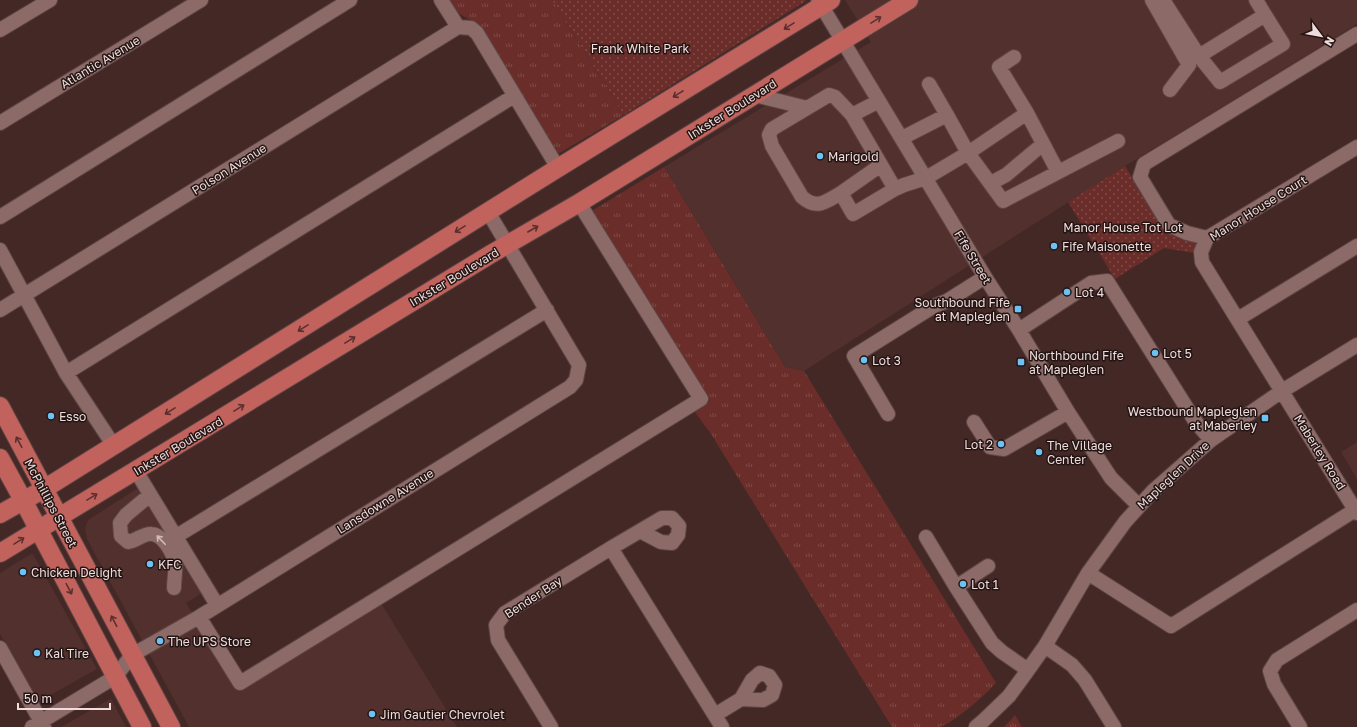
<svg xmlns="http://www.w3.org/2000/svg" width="1357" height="727" viewBox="0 0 1357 727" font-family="'Golos Text',sans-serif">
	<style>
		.built { fill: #52302d }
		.grass { fill: url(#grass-tufts) }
		.park { fill: url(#park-dots) }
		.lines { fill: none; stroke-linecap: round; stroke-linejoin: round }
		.minor-casing { stroke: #5d4544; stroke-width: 16 }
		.major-casing { stroke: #5d4544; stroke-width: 20 }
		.minor { stroke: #8b6a67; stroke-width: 14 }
		.major { stroke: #c2625d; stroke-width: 18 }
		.oneway { stroke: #5a302e }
		.oneway2 { stroke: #d2bab8 }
		.poi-dot { fill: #6dc2f3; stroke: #221514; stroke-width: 1.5 }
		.labels { text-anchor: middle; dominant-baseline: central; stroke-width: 3; stroke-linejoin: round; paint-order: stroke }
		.park-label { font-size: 12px; fill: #f5dedb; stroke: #221514 }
		.street-label { font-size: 12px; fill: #f0dddb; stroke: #221514 }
		.poi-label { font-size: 12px; fill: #f0dddb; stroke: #221514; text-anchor: start }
	</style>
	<defs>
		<pattern id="grass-tufts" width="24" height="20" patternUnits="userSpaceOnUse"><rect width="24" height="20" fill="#6a2d29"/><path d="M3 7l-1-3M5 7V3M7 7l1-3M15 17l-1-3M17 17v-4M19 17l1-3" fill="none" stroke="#804b47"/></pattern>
		<pattern id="park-dots" width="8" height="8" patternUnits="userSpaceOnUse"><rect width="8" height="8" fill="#6a2d29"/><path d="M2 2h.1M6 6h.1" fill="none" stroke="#804b47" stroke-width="1.8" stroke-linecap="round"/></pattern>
	</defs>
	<rect width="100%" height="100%" fill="#442826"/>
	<path class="built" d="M845 0H1357V24L1125 166 804 371 785 367 664 167 871 42Z
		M1357 442V479L1341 452Z
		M140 487 203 592 186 603 241 690 381 603 457 727H189L87 539 85 528 88 520Z
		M31 554H33L97 669 38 702 0 634V573Z
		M111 699 126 727H61L110 699Z"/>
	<path class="grass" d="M448 0H552L624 115 556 155 475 22C461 15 456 13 448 0Z
		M664 167 785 367 804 371 996 683C986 694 952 725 939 727 927 727 905 727 892 727L711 434 695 412 710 401 590 212Z
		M1015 715 1022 727H1004Z"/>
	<path class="park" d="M552 0H805L806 1 624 115Z
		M1125 166 1165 230 1198 240 1194 253 1164 248 1115 279 1068 202Z"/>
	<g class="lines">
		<defs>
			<path id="minor" d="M441 0 458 27
				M818 0 985 277 1019 330 1068 412 1111 478 1139 506
				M1152 0 1189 65 1170 90
				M1163 0 1199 56 1220 82 1283 44 1265 15 1199 56
				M1256 0 1265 15
				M458 27 471 28 477 33 558 168
				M0 30 50 0
				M1014 57 999 67 1027 113 968 153 1003 201 1118 141
				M755 95 807 108
				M1027 113 1058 172
				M852 115 895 189 853 214 841 193C825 202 817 210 802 197L772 146 769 135 772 129 829 95 835 97 852 115 879 101
				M0 123 201 0
				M902 138 947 115 929 84
				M1357 147 1207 238 1201 252 1202 262 1357 513
				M991 183 1006 175 1043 144
				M895 189 904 185 926 178 968 153 947 115
				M841 193 881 165
				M0 217 350 0
				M1207 238 1187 233 1169 225 1140 177 1144 164 1357 34
				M0 250 66 373 114 446
				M0 310 458 27
				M1238 319 1357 246
				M1019 330 1091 283 1107 281 1195 421 1211 440
				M66 373 514 96
				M888 414 854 356 934 306 947 301 985 277
				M974 422 990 447 1004 449 1068 412
				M136 471 217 605
				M150 495 126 515 120 523 121 536 128 542C136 541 144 533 151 534 163 534 173 553 175 563 176 571 174 580 174 588
				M175 537 547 310
				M926 537 956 587 992 643 1002 652 1028 670
				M611 548 662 518H672L679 526 678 535 672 543 661 542 640 531
				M1088 573 1171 626 1355 510
				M956 587 988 566
				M199 617 240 683 701 399 579 203
				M1045 646 1072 665 1085 680 1114 727
				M0 648 44 727
				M715 715 741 699 763 700 772 695 775 685 769 676 760 673 752 680 741 699
				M32 727 115 677 132 655 199 617 570 387 576 380 579 365 488 212
				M551 727 498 640 496 625 505 613 611 548 722 727
				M976 727 982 722 1009 696 1023 677 1045 646 1088 573 1125 522 1153 491 1211 440 1282 391 1357 345
				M1300 727 1274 684 1270 671 1277 660 1357 610"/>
			<path id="major" d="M0 406 171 727
				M0 458 23 500 142 727
				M0 514 44 489 558 168 831 0
				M0 553 491 254 579 203 909 0"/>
		</defs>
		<use href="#minor" class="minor-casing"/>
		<use href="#major" class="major-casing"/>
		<use href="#minor" class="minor"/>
		<use href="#major" class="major"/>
	</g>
	<defs><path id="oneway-shaft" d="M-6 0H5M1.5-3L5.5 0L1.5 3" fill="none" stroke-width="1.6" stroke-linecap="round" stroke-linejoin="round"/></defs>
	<g class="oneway">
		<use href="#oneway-shaft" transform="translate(876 20) rotate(-32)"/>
		<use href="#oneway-shaft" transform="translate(789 26) rotate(148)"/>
		<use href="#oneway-shaft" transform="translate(678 94) rotate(148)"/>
		<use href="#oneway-shaft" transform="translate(460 229) rotate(148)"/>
		<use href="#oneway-shaft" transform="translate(533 229) rotate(-30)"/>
		<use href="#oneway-shaft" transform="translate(303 328) rotate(148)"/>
		<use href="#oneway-shaft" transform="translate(350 340) rotate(-31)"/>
		<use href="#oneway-shaft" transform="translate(239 408) rotate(-31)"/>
		<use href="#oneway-shaft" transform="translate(170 411) rotate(148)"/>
		<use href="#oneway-shaft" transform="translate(19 442) rotate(-118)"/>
		<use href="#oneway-shaft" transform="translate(92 497) rotate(-31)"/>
		<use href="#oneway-shaft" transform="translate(19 541) rotate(-32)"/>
		<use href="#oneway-shaft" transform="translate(69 589) rotate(62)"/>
		<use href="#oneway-shaft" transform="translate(114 621) rotate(-118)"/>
	</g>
	<use class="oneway2" href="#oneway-shaft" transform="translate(161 540) rotate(-134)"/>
	<g class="poi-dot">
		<circle cx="820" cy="156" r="4"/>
		<circle cx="1054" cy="246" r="4"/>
		<circle cx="1067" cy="292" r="4"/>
		<rect x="1014" y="305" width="8" height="8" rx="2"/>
		<circle cx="1155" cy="353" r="4"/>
		<circle cx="864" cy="360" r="4"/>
		<rect x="1017" y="358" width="8" height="8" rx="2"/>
		<circle cx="51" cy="416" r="4"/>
		<rect x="1261" y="414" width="8" height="8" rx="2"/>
		<circle cx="1001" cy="444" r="4"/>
		<circle cx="1039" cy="452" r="4"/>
		<circle cx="150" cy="564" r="4"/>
		<circle cx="23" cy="572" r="4"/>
		<circle cx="963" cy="584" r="4"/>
		<circle cx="160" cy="641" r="4"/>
		<circle cx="37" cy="653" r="4"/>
		<circle cx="372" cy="714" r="4"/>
	</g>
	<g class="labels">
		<g class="park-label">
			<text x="640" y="48">Frank White Park</text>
			<text x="1123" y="227">Manor House Tot Lot</text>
		</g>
		<g class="street-label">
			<text transform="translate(100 62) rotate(-31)">Atlantic Avenue</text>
			<text transform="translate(732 109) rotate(-32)">Inkster Boulevard</text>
			<text transform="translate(229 169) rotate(-32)">Polson Avenue</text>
			<text transform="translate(1258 208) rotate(-32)">Manor House Court</text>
			<text transform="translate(973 257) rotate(59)">Fife Street</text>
			<text transform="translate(454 277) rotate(-31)">Inkster Boulevard</text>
			<text transform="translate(178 446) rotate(-31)">Inkster Boulevard</text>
			<text transform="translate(1320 452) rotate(58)">Maberley Road</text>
			<text transform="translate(1173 475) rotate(-43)">Mapleglen Drive</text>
			<text transform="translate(385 501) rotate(-32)">Lansdowne Avenue</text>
			<text transform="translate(51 503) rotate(62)">McPhillips Street</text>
			<text transform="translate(533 597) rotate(-33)">Bender Bay</text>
		</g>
		<g class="poi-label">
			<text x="828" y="156">Marigold</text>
			<text x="1062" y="246">Fife Maisonette</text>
			<text x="1075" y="292">Lot 4</text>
			<text x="1010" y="302" text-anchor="end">Southbound Fife<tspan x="1010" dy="14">at Mapleglen</tspan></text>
			<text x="1163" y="353">Lot 5</text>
			<text x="1029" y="355">Northbound Fife<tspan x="1029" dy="14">at Mapleglen</tspan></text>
			<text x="872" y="360">Lot 3</text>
			<text x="1257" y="411" text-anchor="end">Westbound Mapleglen<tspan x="1257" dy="14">at Maberley</tspan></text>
			<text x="59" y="416">Esso</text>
			<text x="993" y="444" text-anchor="end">Lot 2</text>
			<text x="1047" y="445">The Village<tspan x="1047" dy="14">Center</tspan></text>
			<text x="158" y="564">KFC</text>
			<text x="31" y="572">Chicken Delight</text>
			<text x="971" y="584">Lot 1</text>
			<text x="168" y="641">The UPS Store</text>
			<text x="45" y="653">Kal Tire</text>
			<text x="380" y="714">Jim Gautier Chevrolet</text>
		</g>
	</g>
	<g transform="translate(1321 36) rotate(122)" stroke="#221514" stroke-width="3" paint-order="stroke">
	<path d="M0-3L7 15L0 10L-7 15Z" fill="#f0dddb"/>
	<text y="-6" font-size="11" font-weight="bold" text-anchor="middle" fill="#f0dddb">N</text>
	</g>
	<path d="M18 703v6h92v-6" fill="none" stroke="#f0dddb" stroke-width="2"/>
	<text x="24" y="703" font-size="12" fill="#f0dddb" stroke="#221514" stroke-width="3" paint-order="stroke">50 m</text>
</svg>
